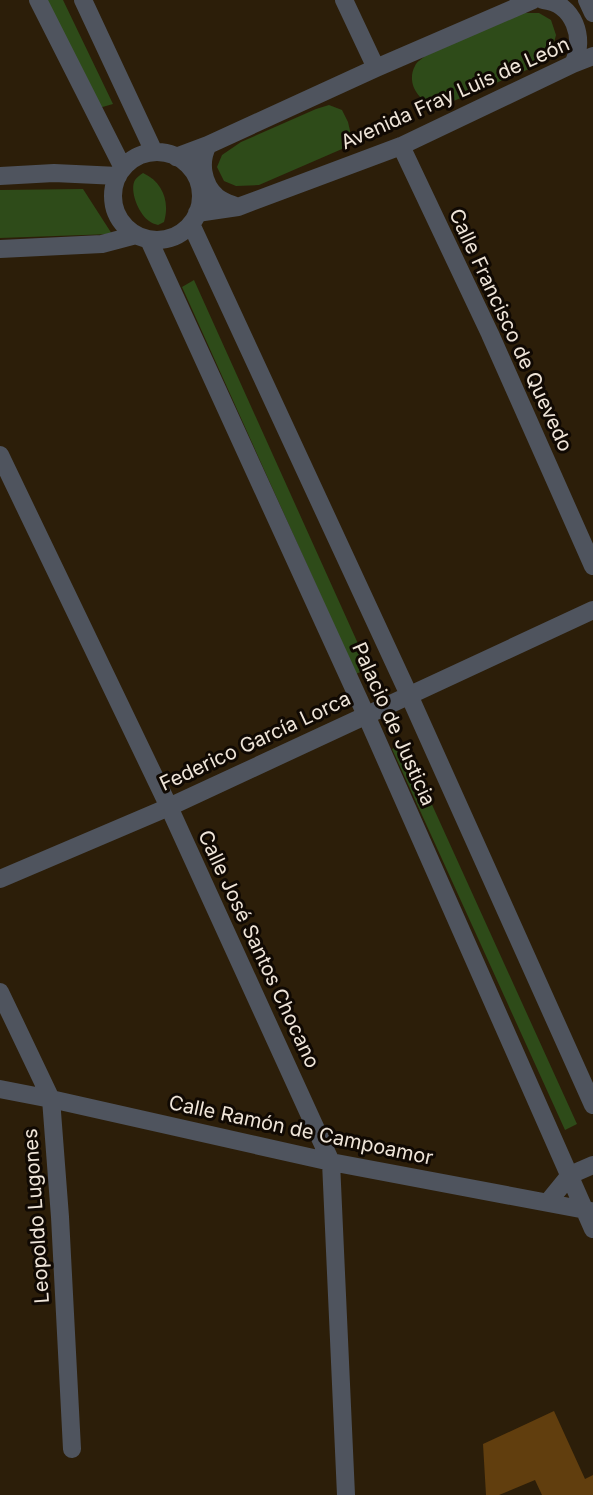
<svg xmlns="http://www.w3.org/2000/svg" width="593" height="1495" viewBox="0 0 593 1495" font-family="Inter,sans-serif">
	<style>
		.green { fill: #2e4b19 }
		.building { fill: #613e0e }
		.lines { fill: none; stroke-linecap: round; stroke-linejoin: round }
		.minor { stroke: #4f545e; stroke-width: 18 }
		.labels { text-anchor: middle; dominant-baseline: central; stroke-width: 6; stroke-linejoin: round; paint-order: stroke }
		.street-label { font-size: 20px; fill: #efe5d9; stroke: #100903 }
	</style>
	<rect width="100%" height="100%" fill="#2c1e09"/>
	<path class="green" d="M47 0H63L113 104 99 108Z
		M521 13H539L551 20 556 35 552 50 543 63 449 103C444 104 439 106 434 105 418 101 406 82 415 66 416 62 422 59 425 56Z
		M329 105 342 110 348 122 351 135 342 149 259 185 236 186 224 181 217 167 222 155 241 142 316 109Z
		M143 173C163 182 170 202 164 222L158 225C155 224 151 223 149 221 139 214 129 191 135 180 137 177 140 175 143 173Z
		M83 189 112 234 0 238V190Z
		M194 280 369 668 356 674 182 287Z
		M404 743 577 1124 565 1130 392 749Z"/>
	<path class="building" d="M554 1411 585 1479 593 1475V1495H542L535 1480 499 1495H486L483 1444Z"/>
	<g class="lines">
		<path class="minor" d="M38 0 123 168
			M83 0 154 152
			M344 0 376 68
			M543 0C574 3 586 39 573 64
			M587 0 593 13
			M208 145C199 161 202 184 217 197 223 202 231 204 238 207
			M401 146 490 334 593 566
			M113 196a44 44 0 1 1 88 0a44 44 0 1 1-88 0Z
			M176 157 208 145 376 68 533 0
			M0 176 54 173 118 176
			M197 213 238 207 401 146 573 64 593 56
			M191 224 409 695 593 1105
			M149 240 366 715 593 1229
			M0 249 102 244 136 235
			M0 455 169 807 331 1162 346 1495
			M0 879 169 807 593 610
			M0 992 51 1099 60 1217 72 1449
			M0 1089 51 1099 331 1162 591 1211
			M548 1202 570 1175 593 1165"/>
	</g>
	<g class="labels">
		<g class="street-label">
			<text transform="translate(455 93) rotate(-24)">Avenida Fray Luis de León</text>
			<text transform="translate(511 330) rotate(65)">Calle Francisco de Quevedo</text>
			<text transform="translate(394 724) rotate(66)">Palacio de Justicia</text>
			<text transform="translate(255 741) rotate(-25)">Federico García Lorca</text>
			<text transform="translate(259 949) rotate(65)">Calle José Santos Chocano</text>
			<text transform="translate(301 1130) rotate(12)">Calle Ramón de Campoamor</text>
			<text transform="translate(36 1216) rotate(-94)">Leopoldo Lugones</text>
		</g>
	</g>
</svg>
